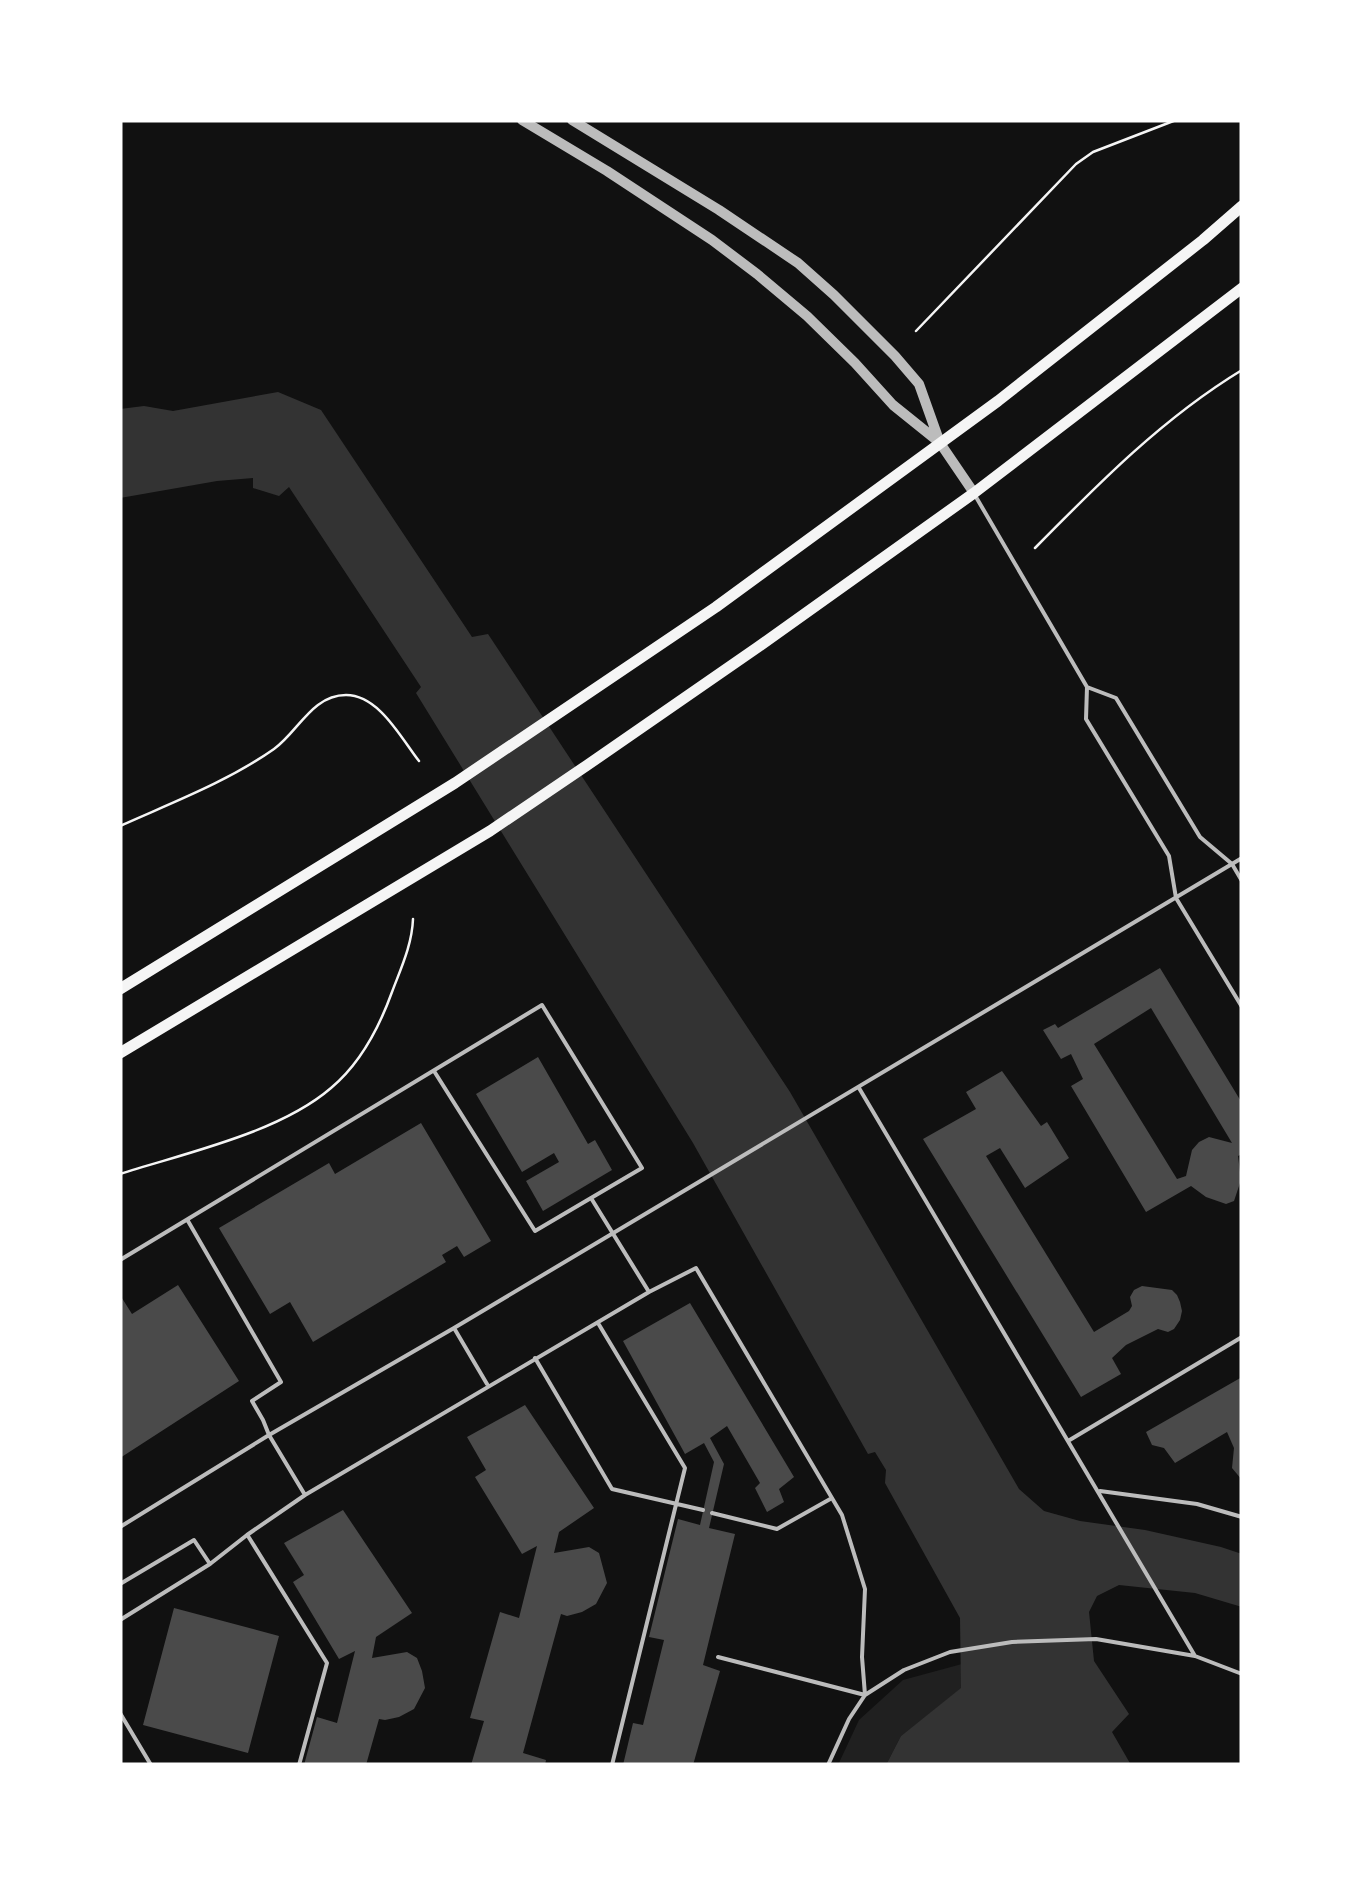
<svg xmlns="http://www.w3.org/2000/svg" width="1362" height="1885" viewBox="0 0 1362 1885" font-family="'DM Sans',sans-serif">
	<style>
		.green { fill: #202020 }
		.water { fill: #333 }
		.building { fill: #4a4a4a; fill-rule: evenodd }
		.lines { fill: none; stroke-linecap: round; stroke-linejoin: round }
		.path { stroke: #f5f5f5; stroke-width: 2.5 }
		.service { stroke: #bcbcbc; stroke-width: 4 }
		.tertiary { stroke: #bcbcbc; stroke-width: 10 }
		.secondary { stroke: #f5f5f5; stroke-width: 11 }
	</style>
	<rect width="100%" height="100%" fill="#111"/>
	<path class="green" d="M962 1664V1688L901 1736 886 1765H838L859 1720 903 1680Z"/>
	<path class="water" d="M278 392 321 410 472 637 488 634 790 1092 1019 1489 1044 1511 1080 1521 1145 1530 1221 1547 1242 1554V1607L1195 1593 1119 1585 1097 1596 1089 1612 1094 1661 1129 1714 1112 1732 1131 1765H886L901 1736 961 1688 960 1618 885 1483 886 1470 875 1452 868 1454 693 1143 416 693 421 687 289 487 279 496 253 488V478L217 481 120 498V409L144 406 173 411Z"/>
	<path class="building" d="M1160 968 1242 1103V1154L1238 1156 1241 1180 1234 1201 1226 1204 1206 1197 1191 1186 1146 1212 1071 1086 1083 1079 1071 1054 1061 1059 1043 1030 1055 1024 1058 1028ZM1151 1008 1232 1143 1209 1137 1199 1142 1192 1150 1186 1176 1177 1179 1094 1044Z
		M538 1057 588 1144 595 1140 612 1170 543 1211 526 1181 559 1162 554 1153 522 1172 476 1094Z
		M1002 1071 1041 1126 1047 1122 1069 1158 1025 1188 1000 1148 986 1156 1094 1332 1129 1311 1132 1306 1130 1297 1134 1290 1142 1286 1172 1290 1177 1295 1180 1302 1182 1311 1180 1320 1174 1329 1168 1332 1158 1329 1126 1345 1112 1358 1121 1374 1081 1397 923 1139 976 1109 966 1092Z
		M421 1123 491 1241 464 1257 457 1246 442 1255 446 1262 313 1342 290 1302 270 1314 219 1228 329 1163 335 1174Z
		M178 1285 239 1381 120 1458V1295L132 1314Z
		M690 1303 794 1477 779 1489 784 1502 767 1512 755 1488 760 1483 727 1426 710 1438 724 1464 709 1528 735 1534 703 1665 720 1671 693 1765H623L633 1723 643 1725 664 1640 649 1637 678 1519 700 1525 714 1462 704 1443 685 1454 623 1341Z
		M1242 1377V1480L1232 1468 1234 1448 1227 1432 1175 1463 1164 1448 1152 1445 1146 1432Z
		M525 1405 594 1508 559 1532 554 1553 589 1547 599 1553 607 1583 596 1604 582 1612 567 1616 561 1614 523 1753 546 1760 545 1765H471L484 1721 470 1718 500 1612 519 1618 537 1546 522 1554 475 1477 486 1470 467 1437Z
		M343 1510 412 1613 376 1637 372 1658 407 1652 417 1658 422 1671 425 1688 414 1709 399 1717 385 1720 379 1719 366 1765H304L317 1717 337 1723 355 1651 339 1659 293 1582 304 1575 284 1543Z
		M174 1608 279 1636 248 1753 143 1725Z"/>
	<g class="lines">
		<path class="path" d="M916 331 1076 164 1093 152 1176 120
			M1035 548C1099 483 1163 418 1242 370
			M120 826C171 803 227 782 274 749 298 732 312 695 346 695 379 695 401 738 419 761
			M120 1174C185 1153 279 1133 331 1088 361 1063 379 1028 392 992 401 968 412 945 413 919"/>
		<path class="service" d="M976 497 1087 687
			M1087 687 1086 719 1169 856 1176 898 1242 1007
			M1087 687 1116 698 1200 837 1232 864 1242 881
			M434 1071 535 1231 591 1198
			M859 1088 1195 1656
			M188 1221 281 1382 252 1401 263 1420 269 1435 305 1495
			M120 1260 542 1005 642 1168 591 1198 649 1292 305 1495 247 1535 210 1564 120 1620
			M649 1292 696 1268 842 1515 865 1589 862 1657 865 1695 718 1657
			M598 1323 685 1468 612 1765
			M454 1328 487 1384
			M535 1358 612 1489 703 1510
			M1068 1441 1242 1337
			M1100 1491 1197 1504 1242 1517
			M712 1513 777 1529 832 1498
			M120 1527 269 1435 454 1328 1242 858
			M248 1536 327 1663 299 1765
			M120 1584 194 1540 210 1564
			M120 1713 151 1765
			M828 1765 849 1719 865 1695 904 1670 950 1652 1012 1642 1096 1639 1195 1656 1242 1674"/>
		<path class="tertiary" d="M522 120 607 171 712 240 757 274 807 316 855 363 893 405 939 442
			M572 120 719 210 798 263 834 295 895 356 919 384 940 443 974 493"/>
		<path class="secondary" d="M120 989 455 783 716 607 998 401 1203 240 1242 206
			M120 1053 490 831 586 766 758 647 974 493 1242 288"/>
	</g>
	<rect width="1362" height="1885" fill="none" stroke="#ffffff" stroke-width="245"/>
</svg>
